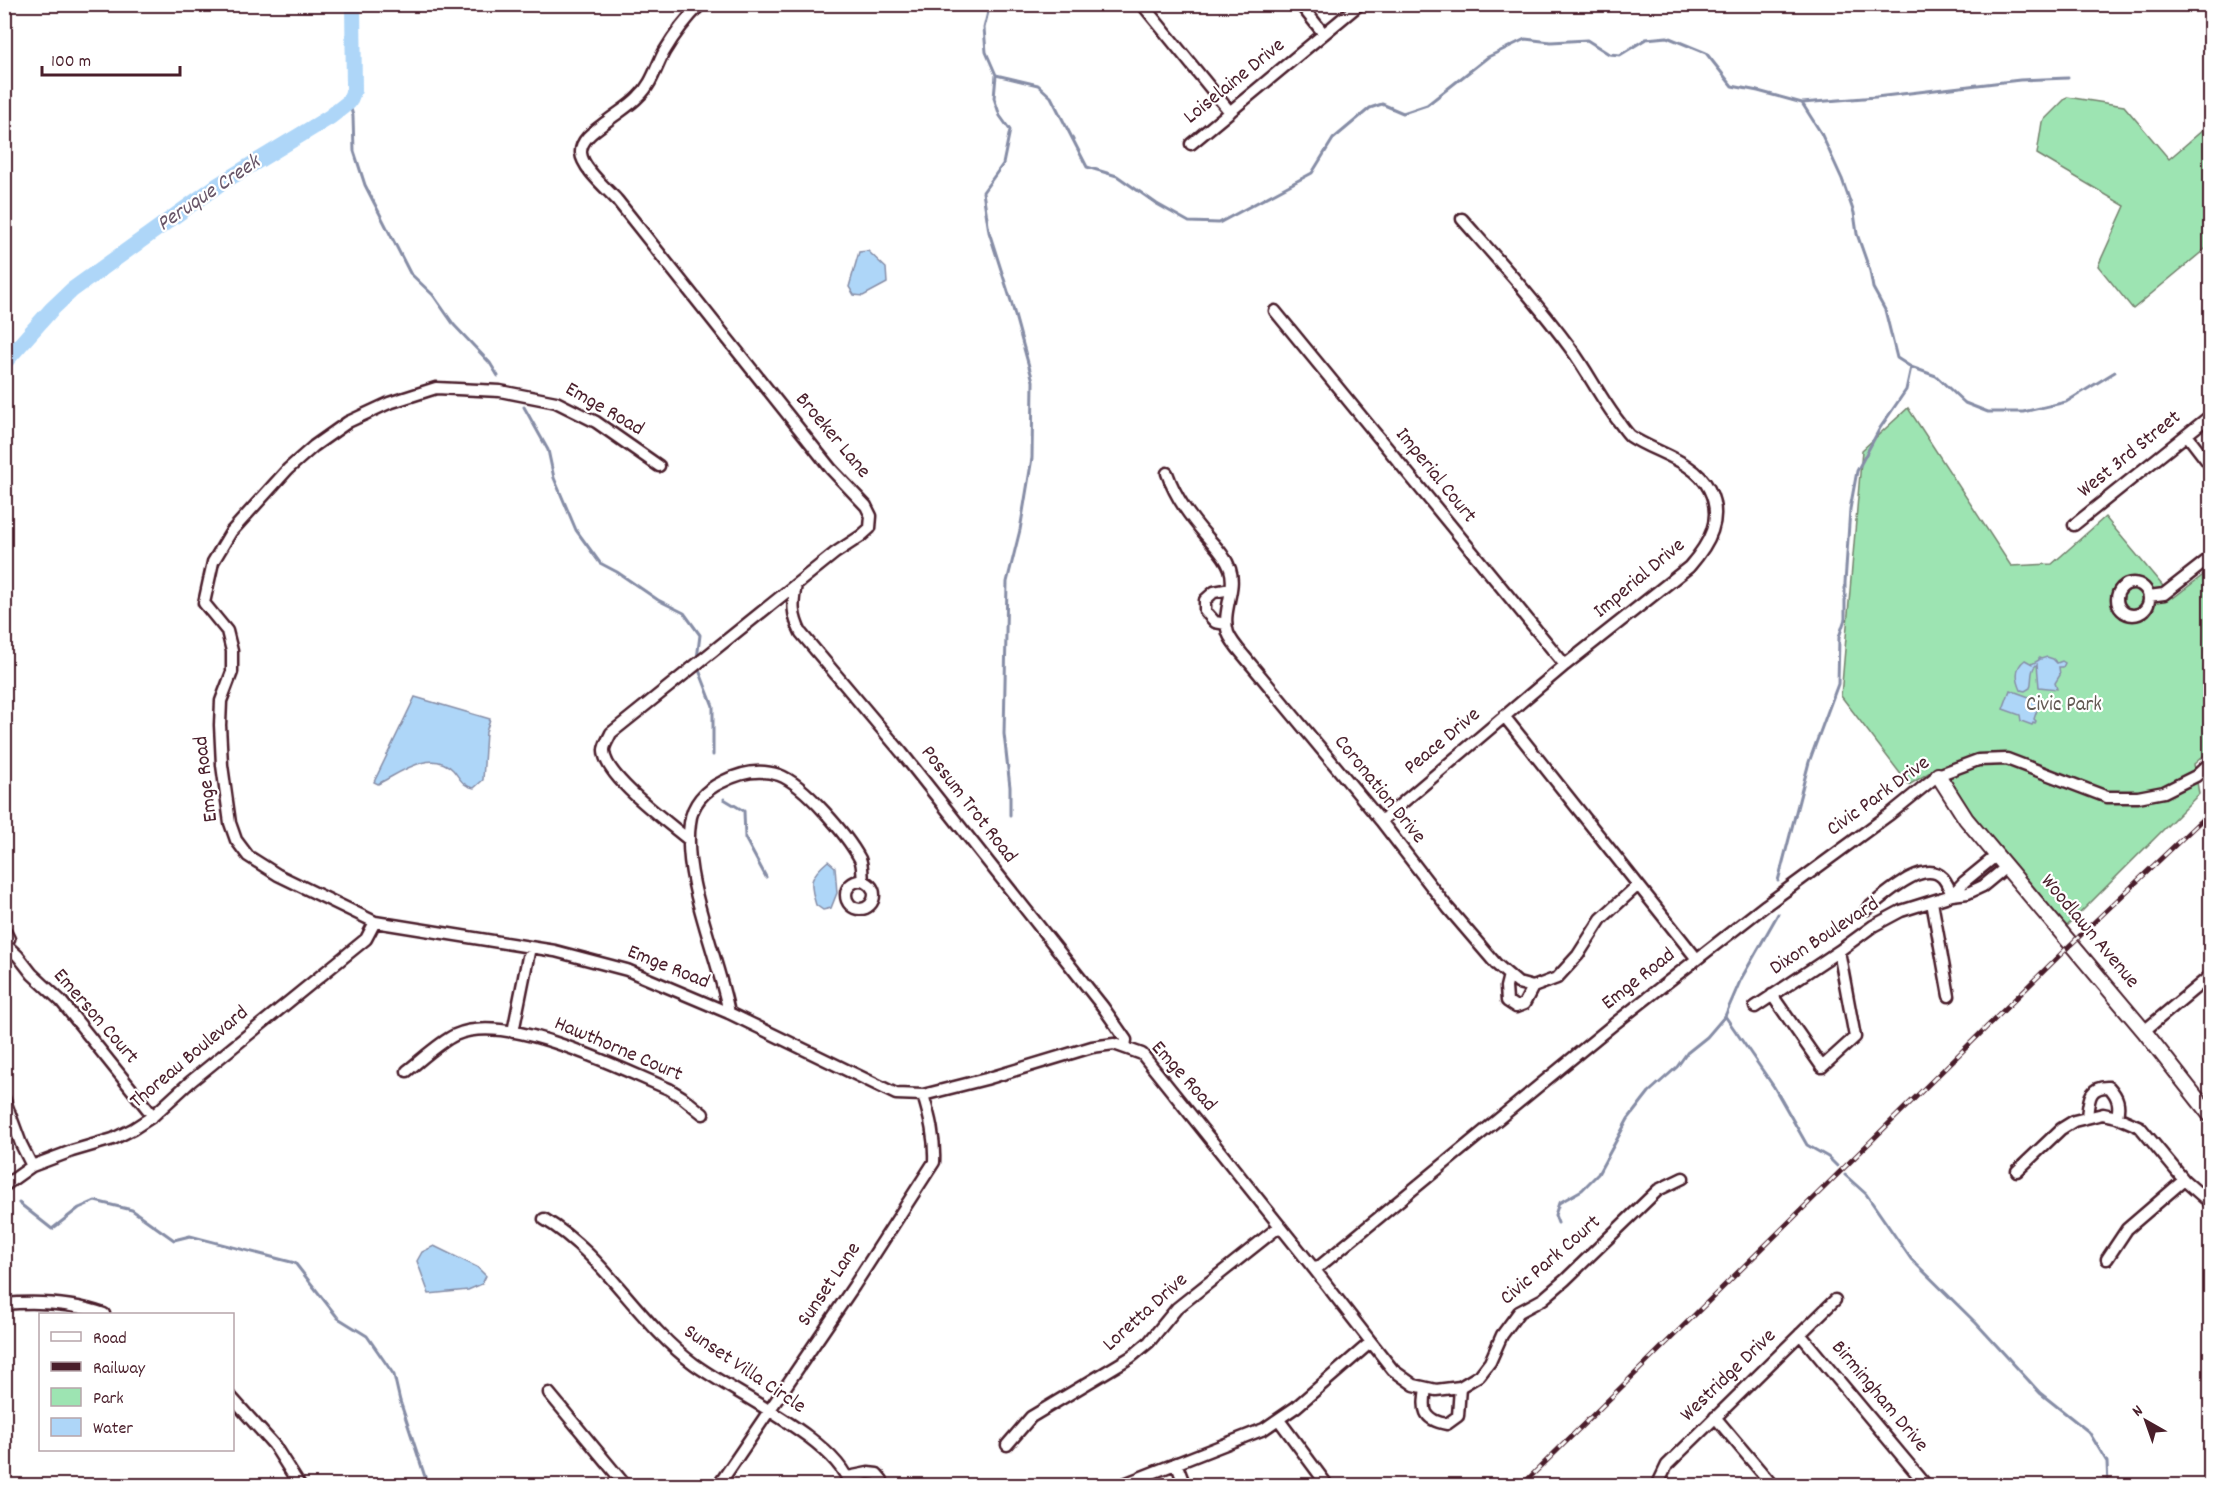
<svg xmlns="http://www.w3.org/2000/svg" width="2215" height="1490" viewBox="0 0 2215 1490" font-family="Dekko,sans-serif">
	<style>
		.green { fill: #9de4b2; stroke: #74826e; stroke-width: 1.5 }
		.water { fill: #aed6f8; stroke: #868da6; stroke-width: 1.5 }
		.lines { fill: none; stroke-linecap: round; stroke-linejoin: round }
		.stream { stroke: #868da6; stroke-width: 3 }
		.river { stroke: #aed6f8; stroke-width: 16 }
		.minor-casing { stroke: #4a1f2b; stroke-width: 15 }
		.tertiary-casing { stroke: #4a1f2b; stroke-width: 18 }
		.minor { stroke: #fff; stroke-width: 10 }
		.tertiary { stroke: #fff; stroke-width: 14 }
		.rail-casing { stroke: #4a1f2b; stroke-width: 5 }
		.rail { stroke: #fff; stroke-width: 3; stroke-dasharray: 9; stroke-linecap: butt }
		.labels { text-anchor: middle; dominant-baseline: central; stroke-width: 4.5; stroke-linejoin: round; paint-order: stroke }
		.street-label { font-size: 21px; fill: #4a1f2b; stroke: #fff }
		.park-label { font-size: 21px; fill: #635a54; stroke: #fff }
		.water-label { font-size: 22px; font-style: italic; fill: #685668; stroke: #fff }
	</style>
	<rect width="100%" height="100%" fill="#fff"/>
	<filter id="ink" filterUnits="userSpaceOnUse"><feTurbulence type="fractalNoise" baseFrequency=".0167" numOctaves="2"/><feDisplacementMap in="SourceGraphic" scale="12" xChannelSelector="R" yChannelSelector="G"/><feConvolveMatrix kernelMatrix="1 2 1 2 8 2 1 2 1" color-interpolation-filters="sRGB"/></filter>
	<g filter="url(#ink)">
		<path class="green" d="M2067 97 2124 106 2169 159 2210 124V245L2133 309 2098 266 2125 206 2037 154 2042 122Z
			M1908 408 2011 566 2052 564 2105 517 2173 598 2210 570V750L2194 764 2199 794 2061 932 1935 769 1909 785 1841 696 1862 450Z"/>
		<path class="water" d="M868 251 886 268 887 283 863 296 854 295 849 287 859 252Z
			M2047 657 2053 659 2057 663 2062 661 2065 663 2063 667H2059L2060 675 2055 683 2057 689 2039 687 2037 664C2029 671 2033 680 2030 688L2025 691 2021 690C2016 679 2015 667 2025 660L2032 664 2039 660V658L2041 659Z
			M2010 690 2040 701 2034 719 2036 721 2035 724 2033 723 2032 725 2021 721 2020 715 2003 709Z
			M415 697 490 719 486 732 483 780 474 788C462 786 460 778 453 770 431 748 400 773 378 784L374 782Z
			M828 861 835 867 837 893 831 908 823 910 816 905C809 882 809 877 828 861Z
			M434 1246 477 1267 486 1276 482 1284 468 1290 429 1294 417 1261 422 1252Z"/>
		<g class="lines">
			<path class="stream" d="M990 4 984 28 986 52 996 75 994 98 1000 116 1010 130 1003 164 983 192 989 232 1011 301 1033 381 1032 458 1020 530 1007 582 1004 734 1010 787V815
				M996 75 1038 85 1051 97 1087 167 1117 176 1157 204 1189 222 1219 223 1312 173 1333 139 1370 108 1382 104 1403 113 1427 105 1488 57 1525 39 1551 42 1587 40 1609 54 1620 55 1646 39 1667 37 1706 53 1732 86 1758 91 1802 103 1876 97 2020 80 2068 78
				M349 102 353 116 354 151 365 185 410 273 433 295 454 325 490 363 498 376
				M1802 103 1821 133 1842 179 1854 213 1857 234 1870 271 1873 288 1885 310 1897 358 1911 367 1936 376 1965 403 1988 412H2023L2066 402 2115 372
				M524 407 548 450 554 478 576 530 600 563 617 572 658 600 684 613 700 635 697 659
				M699 670 713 706V755
				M724 799 744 811 745 838 766 877
				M1778 881 1809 762 1838 684 1839 637 1845 619V583L1850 509 1857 471 1880 428 1906 390 1911 367
				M1725 1016 1774 1087 1807 1145 1828 1157 1837 1166
				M1845 1175 1866 1194 1911 1259 1976 1323 2040 1393 2089 1432 2107 1462 2108 1486
				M19 1203 52 1229 79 1208 95 1201 132 1210 174 1240 190 1236 295 1263 338 1318 367 1336 394 1375 400 1401 428 1486
				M1558 1223 1555 1215 1559 1203 1582 1190 1598 1174 1628 1119 1649 1092 1677 1067 1687 1053 1707 1037 1725 1016 1741 979 1778 914"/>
			<path class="river" d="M4 363 51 310 72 290 218 185 330 117 349 102 354 90 353 4"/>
			<defs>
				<path id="minor" d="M1142 4 1230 112
					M1300 4 1324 34
					M1191 144 1360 4
					M1275 311 1565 665
					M2187 435 2210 465
					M659 466 596 422 556 402 500 391 436 388 389 403 348 422 314 446 288 469 231 532 213 562 204 603 227 631 232 651V672L221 701 220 725 222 765 230 823 236 840 248 856 278 875 375 922 555 951 627 970 729 1013 896 1094 923 1095 986 1079 1092 1047 1114 1044 1142 1054 1315 1270 1371 1342 1393 1370 1414 1385 1436 1390 1460 1387 1480 1375 1490 1362 1502 1335 1519 1312 1543 1299 1565 1280 1658 1190 1683 1178
					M1167 473C1176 499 1191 518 1209 539 1217 548 1226 557 1230 569 1237 590 1221 611 1228 633 1231 641 1238 649 1244 656L1381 821 1448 908 1496 964 1518 983 1533 987 1557 978 1578 955 1601 919 1638 885
					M2074 525 2210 416
					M2117 599a16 16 0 1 1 32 0a16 16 0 1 1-32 0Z
					M796 585C792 604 792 615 801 633L902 753 1103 1007 1126 1040 1125 1047
					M2149 596 2164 594 2210 558
					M1226 624 1215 622 1205 611V600L1214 592 1231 589
					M1504 716 1697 959
					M1381 821 1565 665 1689 567C1709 544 1724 519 1709 489 1694 460 1655 453 1630 436 1626 432 1622 426 1619 422 1601 399 1588 372 1571 349 1538 304 1499 261 1462 219
					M689 840C669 823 603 776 604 750 604 745 609 738 611 733L835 553 861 536 870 528 871 516 866 506 831 469 617 200C607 189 582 168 581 153 580 139 597 129 606 122 617 113 630 106 639 96 652 84 656 67 664 52 674 35 687 18 701 4
					M846 895a14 14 0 1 1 28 0a14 14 0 1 1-28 0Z
					M1952 895 1964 882 1997 855
					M1932 902 1949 996
					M1867 909C1883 897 1924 857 1943 878 1947 883 1950 890 1952 895
					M4 929 9 939 4 946
					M6 945 18 956 32 974 61 1001 153 1116
					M1509 975 1506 987 1507 1001 1516 1007 1524 1004 1533 987
					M1772 995 1822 1067 1855 1037 1839 951
					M1755 1007 1839 951 1873 926 1901 911 1952 895 1968 893 1983 886 2006 867
					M729 1013C718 955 682 880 690 823 692 804 705 790 722 782 739 773 759 768 779 775 804 784 847 835 860 859 863 866 862 874 863 881
					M2144 1031 2210 976
					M513 1032 530 947
					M407 1071C421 1060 440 1042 455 1035 508 1011 618 1068 669 1089L682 1097 703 1114
					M4 1098 21 1144 32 1166
					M2087 1117C2089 1101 2088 1086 2109 1087 2118 1097 2120 1104 2117 1117
					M2017 1171 2061 1129 2074 1121 2103 1114 2117 1117 2140 1127 2184 1180 2210 1203
					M4 1186 32 1166 72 1151 113 1139 133 1129 153 1116 190 1082 366 939 375 922
					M544 1219C605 1255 638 1323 694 1364 733 1393 838 1440 850 1486
					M2107 1259 2127 1229 2184 1180
					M1315 1270 1614 1024 1766 905 1890 814 1938 775 1978 760 2007 759 2107 797H2138L2164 792 2196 776 2210 763
					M4 1304C38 1301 73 1303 104 1314
					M1800 1334 1927 1486
					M1426 1388C1423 1409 1422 1420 1447 1424L1458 1416 1460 1387
					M549 1393 626 1486
					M232 1398 274 1445 300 1486
					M1715 1417 1773 1486
					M1279 1420 1328 1486
					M1007 1445 1031 1417 1131 1357 1149 1342 1177 1308 1280 1226
					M1176 1463 1185 1486
					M848 1477 868 1473 877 1474 882 1480 881 1486
					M718 1486 854 1286 934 1162C935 1138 930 1118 923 1095
					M1119 1486 1264 1429 1296 1407 1371 1342
					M1657 1486 1667 1465 1835 1300"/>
				<path id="tertiary" d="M1938 775 1966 819 2144 1031 2210 1115"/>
			</defs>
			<use href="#minor" class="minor-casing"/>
			<use href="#tertiary" class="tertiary-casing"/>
			<use href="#minor" class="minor"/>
			<use href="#tertiary" class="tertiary"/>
			<defs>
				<path id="rail" d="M1521 1486 2066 949 2210 812"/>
			</defs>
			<use href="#rail" class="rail-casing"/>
			<use href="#rail" class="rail"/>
		</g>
	</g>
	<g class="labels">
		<g class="street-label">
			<text transform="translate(1235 82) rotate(-39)">Loiselaine Drive</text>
			<text transform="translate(604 410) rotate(30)">Emge Road</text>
			<text transform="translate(832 436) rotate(50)">Broeker Lane</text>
			<text transform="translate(2130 455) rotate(-39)">West 3rd Street</text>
			<text transform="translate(1435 476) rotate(51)">Imperial Court</text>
			<text transform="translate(1640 579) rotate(-40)">Imperial Drive</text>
			<text transform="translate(1443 742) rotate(-40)">Peace Drive</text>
			<text transform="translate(207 779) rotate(-97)">Emge Road</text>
			<text transform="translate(1379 790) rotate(51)">Coronation Drive</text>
			<text transform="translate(1879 797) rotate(-36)">Civic Park Drive</text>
			<text transform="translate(968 805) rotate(52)">Possum Trot Road</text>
			<text transform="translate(2089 932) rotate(50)">Woodlawn Avenue</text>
			<text transform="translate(1825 937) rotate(-33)">Dixon Boulevard</text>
			<text transform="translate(668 968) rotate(22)">Emge Road</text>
			<text transform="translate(1639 980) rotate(-38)">Emge Road</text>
			<text transform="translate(95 1017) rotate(49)">Emerson Court</text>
			<text transform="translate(618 1050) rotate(23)">Hawthorne Court</text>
			<text transform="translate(190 1058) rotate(-40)">Thoreau Boulevard</text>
			<text transform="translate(1183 1077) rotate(48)">Emge Road</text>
			<text transform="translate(1551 1261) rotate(-41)">Civic Park Court</text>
			<text transform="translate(830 1285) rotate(-56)">Sunset Lane</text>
			<text transform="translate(1146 1313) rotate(-42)">Loretta Drive</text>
			<text transform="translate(744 1370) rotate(34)">Sunset Villa Circle</text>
			<text transform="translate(1729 1376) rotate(-44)">Westridge Drive</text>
			<text transform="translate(1879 1397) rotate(50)">Birmingham Drive</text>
		</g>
		<g class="park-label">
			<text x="2064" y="706">Civic Park</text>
		</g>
		<g class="water-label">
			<text transform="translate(209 194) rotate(-34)">Peruque Creek</text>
		</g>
	</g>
	<rect width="2215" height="1490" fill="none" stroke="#fff" stroke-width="24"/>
	<rect x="12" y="12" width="2191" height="1466" fill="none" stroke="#4a1f2b" stroke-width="2" filter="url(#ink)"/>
	<rect x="39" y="1313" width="195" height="138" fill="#ffffff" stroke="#b7a5aa" stroke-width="1.5"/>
	<rect x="51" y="1332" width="30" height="9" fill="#ffffff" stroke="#b7a5aa" stroke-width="1.5"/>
	<text x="93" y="1343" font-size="18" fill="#4a1f2b">Road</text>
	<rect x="51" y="1362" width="30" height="9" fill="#4a1f2b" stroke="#b7a5aa" stroke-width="1.5"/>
	<text x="93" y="1373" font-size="18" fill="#4a1f2b">Railway</text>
	<rect x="51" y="1388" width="30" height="18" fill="#9de4b2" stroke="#b7a5aa" stroke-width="1.5"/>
	<text x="93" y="1403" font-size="18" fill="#4a1f2b">Park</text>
	<rect x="51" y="1418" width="30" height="18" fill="#aed6f8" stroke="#b7a5aa" stroke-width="1.5"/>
	<text x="93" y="1433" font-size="18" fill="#4a1f2b">Water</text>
	<g transform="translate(2146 1421) rotate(320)" stroke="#ffffff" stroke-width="4.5" paint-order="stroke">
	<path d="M0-4.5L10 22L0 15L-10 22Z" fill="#4a1f2b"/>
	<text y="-9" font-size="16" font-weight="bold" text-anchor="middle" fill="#4a1f2b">N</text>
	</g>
	<path d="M42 66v9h138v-9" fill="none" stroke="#4a1f2b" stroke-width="3"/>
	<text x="51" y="66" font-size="18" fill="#4a1f2b" stroke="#ffffff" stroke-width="4.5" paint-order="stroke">100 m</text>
</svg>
